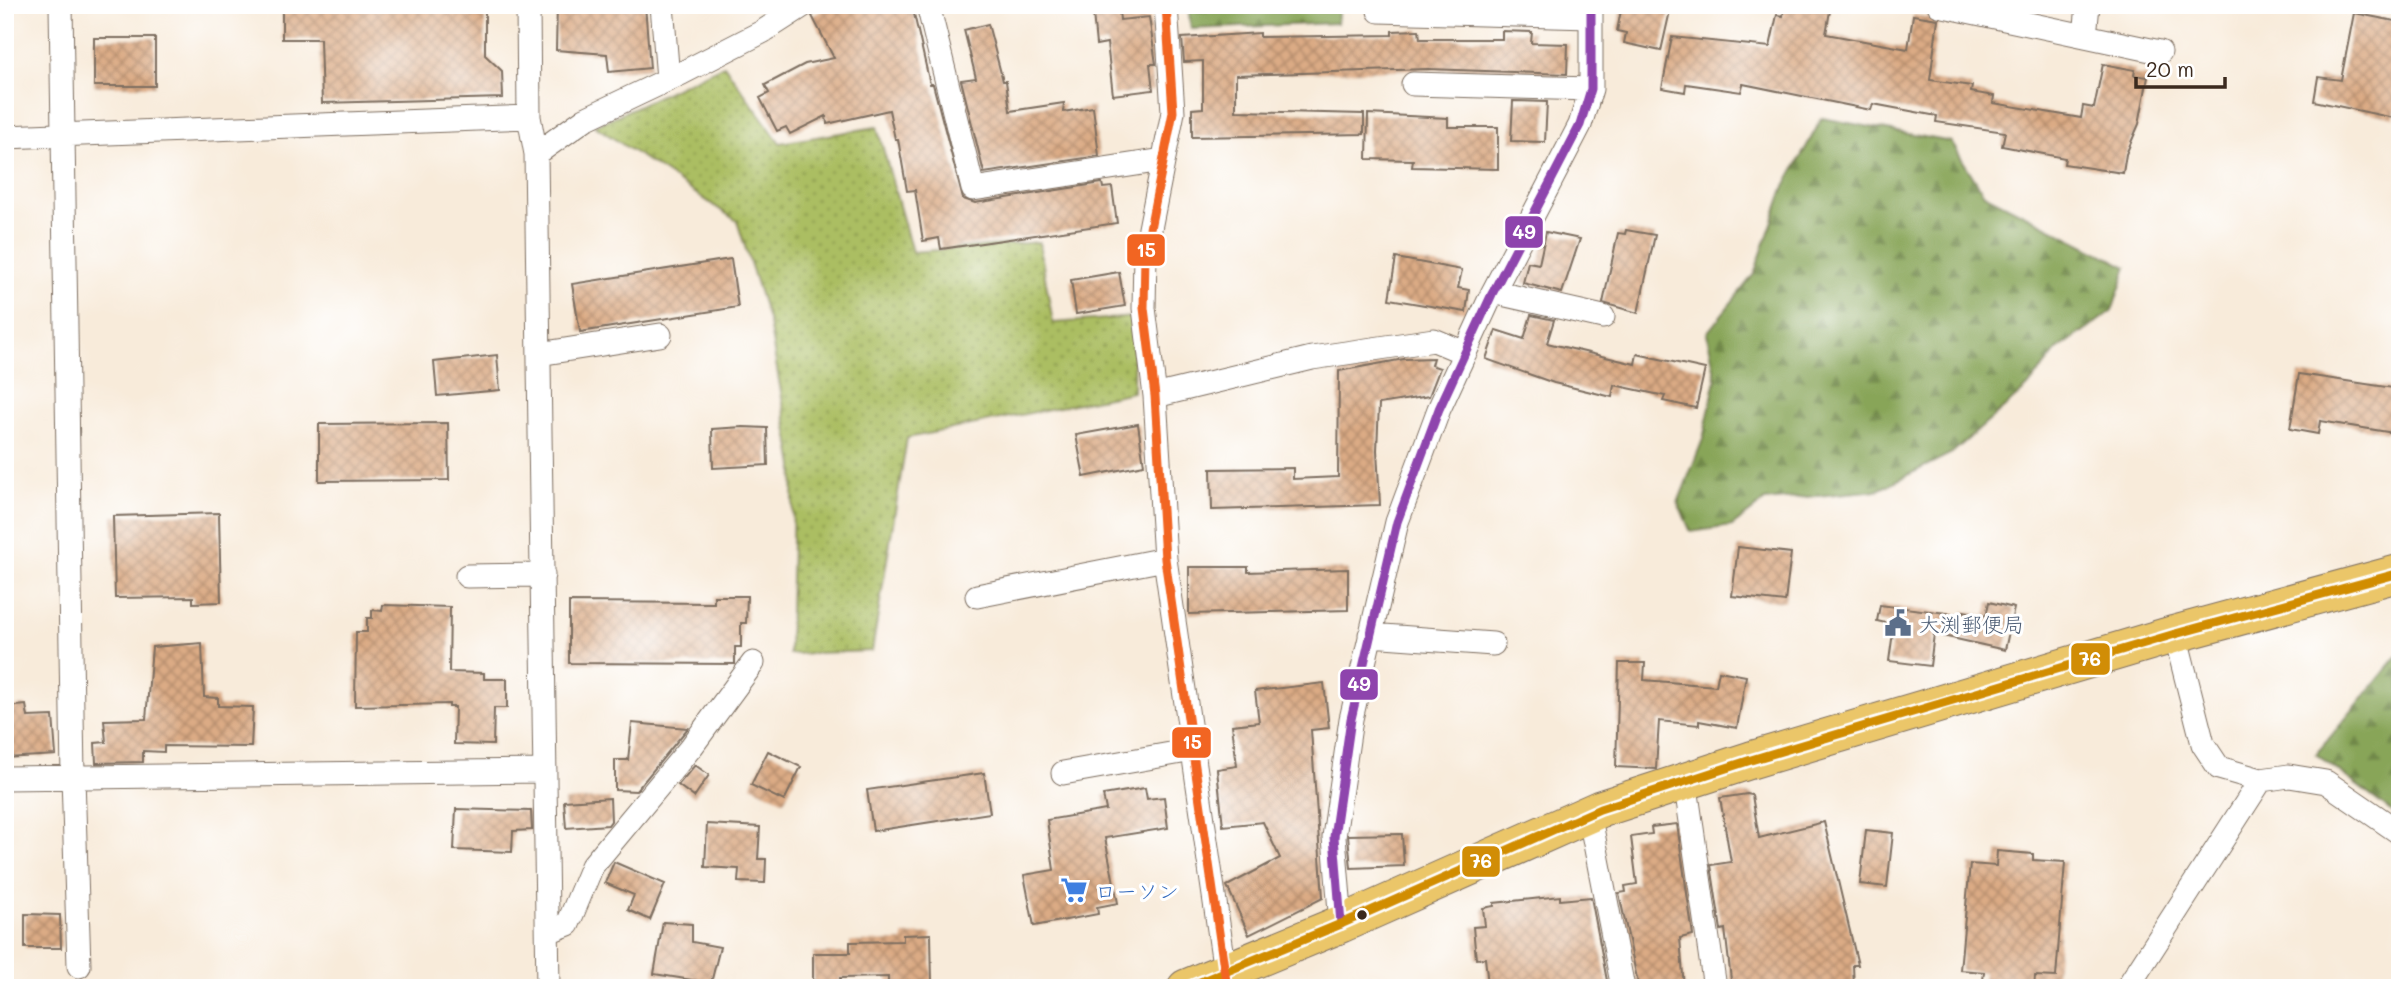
<svg xmlns="http://www.w3.org/2000/svg" width="2405" height="993" viewBox="0 0 2405 993" font-family="Mali,'Klee One',sans-serif">
	<style>
		.grass { fill: url(#grass-dots); stroke: #737440; stroke-width: 2 }
		.forest { fill: url(#forest-firs); stroke: #62683b; stroke-width: 2 }
		.building { fill: url(#building-cross-hatch) }
		.lines { fill: none; stroke-linecap: round; stroke-linejoin: round }
		.minor-casing { stroke: #7d6e60; stroke-width: 25 }
		.primary-casing { stroke: #7d6e60; stroke-width: 39 }
		.minor { stroke: #fff; stroke-width: 23 }
		.primary { stroke: #ebc669; stroke-width: 37 }
		.bus-1-casing { stroke: #fff; stroke-width: 14 }
		.bus-2-casing { stroke: #fff; stroke-width: 14 }
		.bus-3-casing { stroke: #fff; stroke-width: 14 }
		.bus-1 { stroke: #8e44ad; stroke-width: 9 }
		.bus-2 { stroke: #d18d06; stroke-width: 9 }
		.bus-3 { stroke: #f26522; stroke-width: 9 }
		.bus-dot { fill: #3b2a1e; stroke: #fff; stroke-width: 2.5 }
		.labels { text-anchor: middle; dominant-baseline: central; stroke-width: 6; stroke-linejoin: round; paint-order: stroke }
		.service-label { font-size: 21px; fill: #4e5e75; stroke: #fff; text-anchor: start }
		.shop-label { font-size: 21px; fill: #366cbe; stroke: #fff; text-anchor: start }
		.line-badge { stroke: #fff; stroke-width: 2.5 }
		.badge-label { font-size: 19px; text-anchor: middle; font-weight: bold; fill: #fff }
	</style>
	<defs>
		<pattern id="grass-dots" width="8" height="8" patternUnits="userSpaceOnUse" patternTransform="scale(1.75)"><rect width="8" height="8" fill="#abbe62"/><path d="M2 2h.1M6 6h.1" fill="none" stroke="#8c9b50" stroke-width="1.8" stroke-linecap="round"/></pattern>
		<pattern id="forest-firs" width="22" height="20" patternUnits="userSpaceOnUse" patternTransform="scale(1.75)"><rect width="22" height="20" fill="#88a558"/><path d="M5 1l3.5 6h-7zM16 11l3.5 6h-7z" fill="#708748"/></pattern>
		<pattern id="building-cross-hatch" width="8" height="8" patternUnits="userSpaceOnUse" patternTransform="scale(1.75)"><rect width="8" height="8" fill="#dbab85"/><path d="M0 0l8 8M0 8l8-8" fill="none" stroke="#b38b6c"/></pattern>
	</defs>
	<rect width="100%" height="100%" fill="#fff"/>
	<filter id="ink" filterUnits="userSpaceOnUse"><feTurbulence type="fractalNoise" baseFrequency=".0143" numOctaves="2"/><feDisplacementMap in="SourceGraphic" scale="14" xChannelSelector="R" yChannelSelector="G"/><feConvolveMatrix kernelMatrix="1 2 1 2 8 2 1 2 1" color-interpolation-filters="sRGB"/></filter>
	<filter id="wash" filterUnits="userSpaceOnUse"><feTurbulence type="fractalNoise" baseFrequency=".00686" numOctaves="4" result="noise"/><feDisplacementMap in="SourceGraphic" scale="28" xChannelSelector="R" yChannelSelector="G"/><feGaussianBlur stdDeviation="1.57" result="paint"/><feColorMatrix in="noise" values="0 0 0 0 0 0 0 0 0 0 0 0 0 0 0 0 0 1.4 0 .05"/><feComposite in="paint" operator="in"/></filter>
	<g filter="url(#wash)">
		<rect width="100%" height="100%" fill="#f8ebda"/>
		<path class="grass" d="M724 65 780 143 877 127 912 252 1039 242 1053 323 1134 317 1133 392 907 438 872 651 789 654 794 466 769 323 737 221 595 126Z"/>
		<path class="forest" d="M1188 5H1339L1337 23 1191 29Z
			M1822 118 1951 142 1984 194 2127 267 2112 311 2057 350 2028 387 1952 453 1878 490 1765 501 1732 526 1691 532 1678 503 1703 439 1716 379 1707 333 1754 274 1785 186Z
			M2400 653V818L2316 754Z"/>
		<g id="blocks">
			<path class="building" d="M282 5H485V55L502 71 503 98 322 103 320 39H282Z
				M557 5H645L650 68 609 72 607 54 556 50Z
				M831 5H856L859 11 884 5H912L930 84H933L963 199 975 203 1102 183 1103 188 1112 187 1117 223 941 249 939 238 923 241 915 190 907 191 898 139H895L889 110 827 124 826 116 790 134 786 127 777 131 760 98 769 93 765 85 805 64 834 58 812 16Z
				M1622 5 1670 11 1661 51 1624 43 1626 33 1617 31Z
				M1785 5H1831L1826 34 1908 49 1913 15 1938 19 1930 80 1972 86 1971 92 1994 96 1993 103 2081 118 2083 106 2094 108 2103 64 2135 70 2134 75 2148 77 2139 124 2126 154 2123 173 2064 164 2065 158 2002 146 2005 132 1936 122 1937 116 1873 104 1871 110 1743 84 1741 92 1686 84 1685 92 1662 88 1672 37 1770 47 1777 15 1783 16Z
				M1119 10 1120 20 1149 17 1156 64H1150L1153 90 1113 95 1107 43 1096 45 1093 13Z
				M2354 13 2400 22V92L2394 118 2314 101 2318 77 2341 80Z
				M988 24 1003 81H1006L1010 111 1064 103 1063 112 1093 107 1099 156 984 173 961 80 976 78 964 30Z
				M1419 30 1420 39H1502V31L1532 32 1531 43 1568 44 1567 74 1428 69 1236 75V111L1364 114V134L1192 137V109L1203 108V61L1184 62 1182 38 1260 33V37L1392 35V31Z
				M94 38H155V86H94Z
				M1513 101 1547 102 1545 142 1511 141Z
				M1368 114 1448 118V127H1498V169L1412 167 1413 160 1367 159Z
				M1626 230 1655 235 1638 313 1603 303 1618 233 1625 234Z
				M1546 232 1580 239 1562 293 1523 283 1528 262 1539 264Z
				M1396 258 1462 270 1458 288 1469 290 1466 312 1389 299Z
				M731 259 738 307 580 332 572 284Z
				M1119 272 1125 306 1076 314 1071 280Z
				M1531 315 1554 320 1547 343 1635 364 1637 354 1705 369 1696 408 1663 401 1665 396 1614 385 1612 397 1554 383 1486 359 1496 330 1524 339Z
				M497 355 500 390 437 396 434 362Z
				M1433 358 1431 365 1440 368 1429 396 1379 404 1377 450 1380 505 1212 510 1211 469 1293 468V479L1338 477 1339 371 1404 359Z
				M2299 374 2400 389V434L2320 421 2318 434 2290 429Z
				M448 423 449 480 319 481V424Z
				M1138 424 1144 465 1084 477 1076 435Z
				M743 427 767 428 768 465 713 468 712 429Z
				M219 513 221 602 193 603V597L115 598 113 516Z
				M1738 547 1791 553 1785 602 1732 596Z
				M1189 567H1248V572L1348 569V610L1189 614Z
				M714 596H747L746 623H741V647H735V664L569 663V602L714 603Z
				M1989 602 2014 608 2005 650 1934 634 1930 666 1889 661 1894 625 1877 621 1880 605 1963 615 1964 611 1986 616Z
				M383 605 450 607 449 672 484 673V679H507V708H494L493 745 454 744 455 707H449V704L355 706 356 632H367V618H372V610L382 611Z
				M202 643 204 697 218 698V706L253 707 251 747 164 746V752L143 751V762L96 763 95 743 106 742 104 720 146 719 152 647Z
				M1619 663H1645L1644 680 1716 686 1719 671 1746 676 1737 728 1699 721V725L1659 721 1656 769 1616 767Z
				M1324 683 1329 728 1311 730 1323 898 1249 935 1227 886 1280 858 1263 822 1223 826 1217 769 1237 766 1232 725 1259 722 1255 691Z
				M26 705 28 717 53 716 56 755 5 758V707Z
				M632 723 688 728 636 791 615 790V760H628Z
				M768 751 801 767 784 801 751 785Z
				M695 765 709 775 694 797 678 785Z
				M984 773 990 813 873 831 867 790Z
				M1145 788 1147 799 1164 797 1168 828 1105 838 1118 903 1097 907 1098 914 1034 926 1024 875 1054 870 1047 820 1106 810 1103 795Z
				M1747 794 1752 795 1759 838 1824 822 1858 965H1853L1854 988H1732L1725 929 1721 930 1711 865 1731 862 1720 798Z
				M610 798 611 821 608 825 566 828 564 801Z
				M456 809 531 811 532 830 513 831 512 852 454 850Z
				M707 824 760 827 758 859H766L765 883 738 882 739 869 705 867Z
				M1677 824 1693 935 1680 938 1684 988H1639L1619 893 1626 892 1625 886 1637 884 1631 837 1652 834 1651 827Z
				M1866 830 1893 833 1887 887 1860 884Z
				M1402 834 1404 866 1351 868 1348 835Z
				M1997 851 2033 854V860L2065 862 2056 977 2035 976 2034 988H1982L1984 972 1960 970 1970 864 1996 866Z
				M614 862 665 884 650 920 628 910 634 895 605 883Z
				M1560 896V900L1591 897 1608 986 1498 988V983L1488 984 1485 958 1476 959 1473 927 1485 926 1483 908 1494 906V903Z
				M25 914 60 915 61 948H25Z
				M663 922 692 924V942L720 947 711 983 654 974Z
				M931 934 932 985 888 987V977L840 978V988H813V953H850V942L903 941V935Z"/>
		</g>
	</g>
	<g filter="url(#ink)">
		<use href="#blocks" fill-opacity="0" stroke="#7d6e60" stroke-width="2"/>
		<g class="lines">
			<defs>
				<path id="minor" d="M61 5 73 777 79 966
					M528 5 529 117 536 154 548 988
					M662 5 668 79
					M928 5 973 189 1163 160
					M1166 5 1173 112 1145 254 1144 308 1155 396 1165 559 1227 985
					M1939 5 2160 52
					M1379 11 1590 17
					M2085 36 2088 5
					M1413 84 1591 89
					M5 137 529 117
					M536 154 585 119 682 73 762 32 804 5
					M1493 292 1603 317
					M539 354 660 335
					M1155 396 1312 358 1434 340 1465 353
					M467 576 543 575
					M977 596 1165 559
					M2175 634 2203 744 2219 768 2261 780 2289 776 2326 782 2400 833
					M1370 635 1493 644
					M1063 773 1193 750
					M5 778 545 771
					M1685 780 1715 988
					M1589 813 1623 988
					M1341 924 1334 837 1351 719 1397 522 1439 409 1492 294 1580 125 1591 89V5
					M550 931 568 924 592 866 692 746 753 663
					M2127 988 2261 780"/>
				<path id="primary" d="M1186 988 1341 924 1600 809 1751 760 2175 634 2400 573"/>
			</defs>
			<use href="#minor" class="minor-casing"/>
			<use href="#primary" class="primary-casing"/>
			<use href="#minor" class="minor"/>
			<use href="#primary" class="primary"/>
			<defs>
				<path id="bus-1" d="M1341 924 1334 837 1351 719 1397 522 1439 409 1492 294 1580 125 1591 89V5"/>
				<path id="bus-2" d="M1186 988 1341 924 1600 809 1751 760 2175 634 2400 573"/>
				<path id="bus-3" d="M1166 5 1173 112 1145 254 1144 308 1155 396 1165 559 1227 988"/>
			</defs>
			<use href="#bus-1" class="bus-1-casing"/>
			<use href="#bus-2" class="bus-2-casing"/>
			<use href="#bus-3" class="bus-3-casing"/>
			<use href="#bus-1" class="bus-1"/>
			<use href="#bus-2" class="bus-2"/>
			<use href="#bus-3" class="bus-3"/>
		</g>
	</g>
	<defs>
		<symbol id="civic-bare" viewBox="-9 -9 18 18"><path d="M-.6-6.5H3V-4.5H.6V-3L4-1V1h2V6H-6V1h2V-1L-.6-3ZM-1.2 2.5V6h2.4V2.5Z" fill="#5c6f8a" stroke="#fff" stroke-width="2.5" paint-order="stroke"/></symbol>
		<symbol id="supermarket-bare" viewBox="-9 -9 18 18"><path d="M-6-5.5h2.5l.6 2H6L4.5 2H-2.5L-4.4-4H-6ZM-1.5 3.2a1.3 1.3 0 1 0 .1 0ZM3 3.2a1.3 1.3 0 1 0 .1 0Z" fill="#3f7fe0" stroke="#fff" stroke-width="2.5" paint-order="stroke"/></symbol>
	</defs>
	<g fill-rule="evenodd">
		<use href="#civic-bare" x="1879" y="604" width="38" height="38"/>
		<use href="#supermarket-bare" x="1055" y="871" width="38" height="38"/>
	</g>
	<circle class="bus-dot" cx="1362" cy="915" r="6"/>
	<g class="labels">
		<g class="service-label">
			<text x="1919" y="623">大渕郵便局</text>
		</g>
		<g class="shop-label">
			<text x="1095" y="890">ローソン</text>
		</g>
	</g>
	<g class="line-badge">
		<rect x="1504" y="215" width="40" height="34" rx="7" fill="#8e44ad"/>
		<rect x="1126" y="233" width="40" height="34" rx="7" fill="#f26522"/>
		<rect x="2070" y="642" width="41" height="34" rx="7" fill="#d18d06"/>
		<rect x="1339" y="668" width="40" height="33" rx="7" fill="#8e44ad"/>
		<rect x="1171" y="726" width="41" height="33" rx="7" fill="#f26522"/>
		<rect x="1461" y="845" width="40" height="33" rx="7" fill="#d18d06"/>
	</g>
	<g class="badge-label">
		<text x="1524" y="239">49</text>
		<text x="1146" y="257">15</text>
		<text x="2090" y="666">76</text>
		<text x="1359" y="691">49</text>
		<text x="1192" y="749">15</text>
		<text x="1481" y="868">76</text>
	</g>
	<rect width="2405" height="993" fill="none" stroke="#fff" stroke-width="28"/>
	<path d="M2136 77v10h89v-10" fill="none" stroke="#3b2a1e" stroke-width="3.5"/>
	<text x="2146" y="77" font-size="21" fill="#3b2a1e" stroke="#ffffff" stroke-width="5" paint-order="stroke">20 m</text>
</svg>
